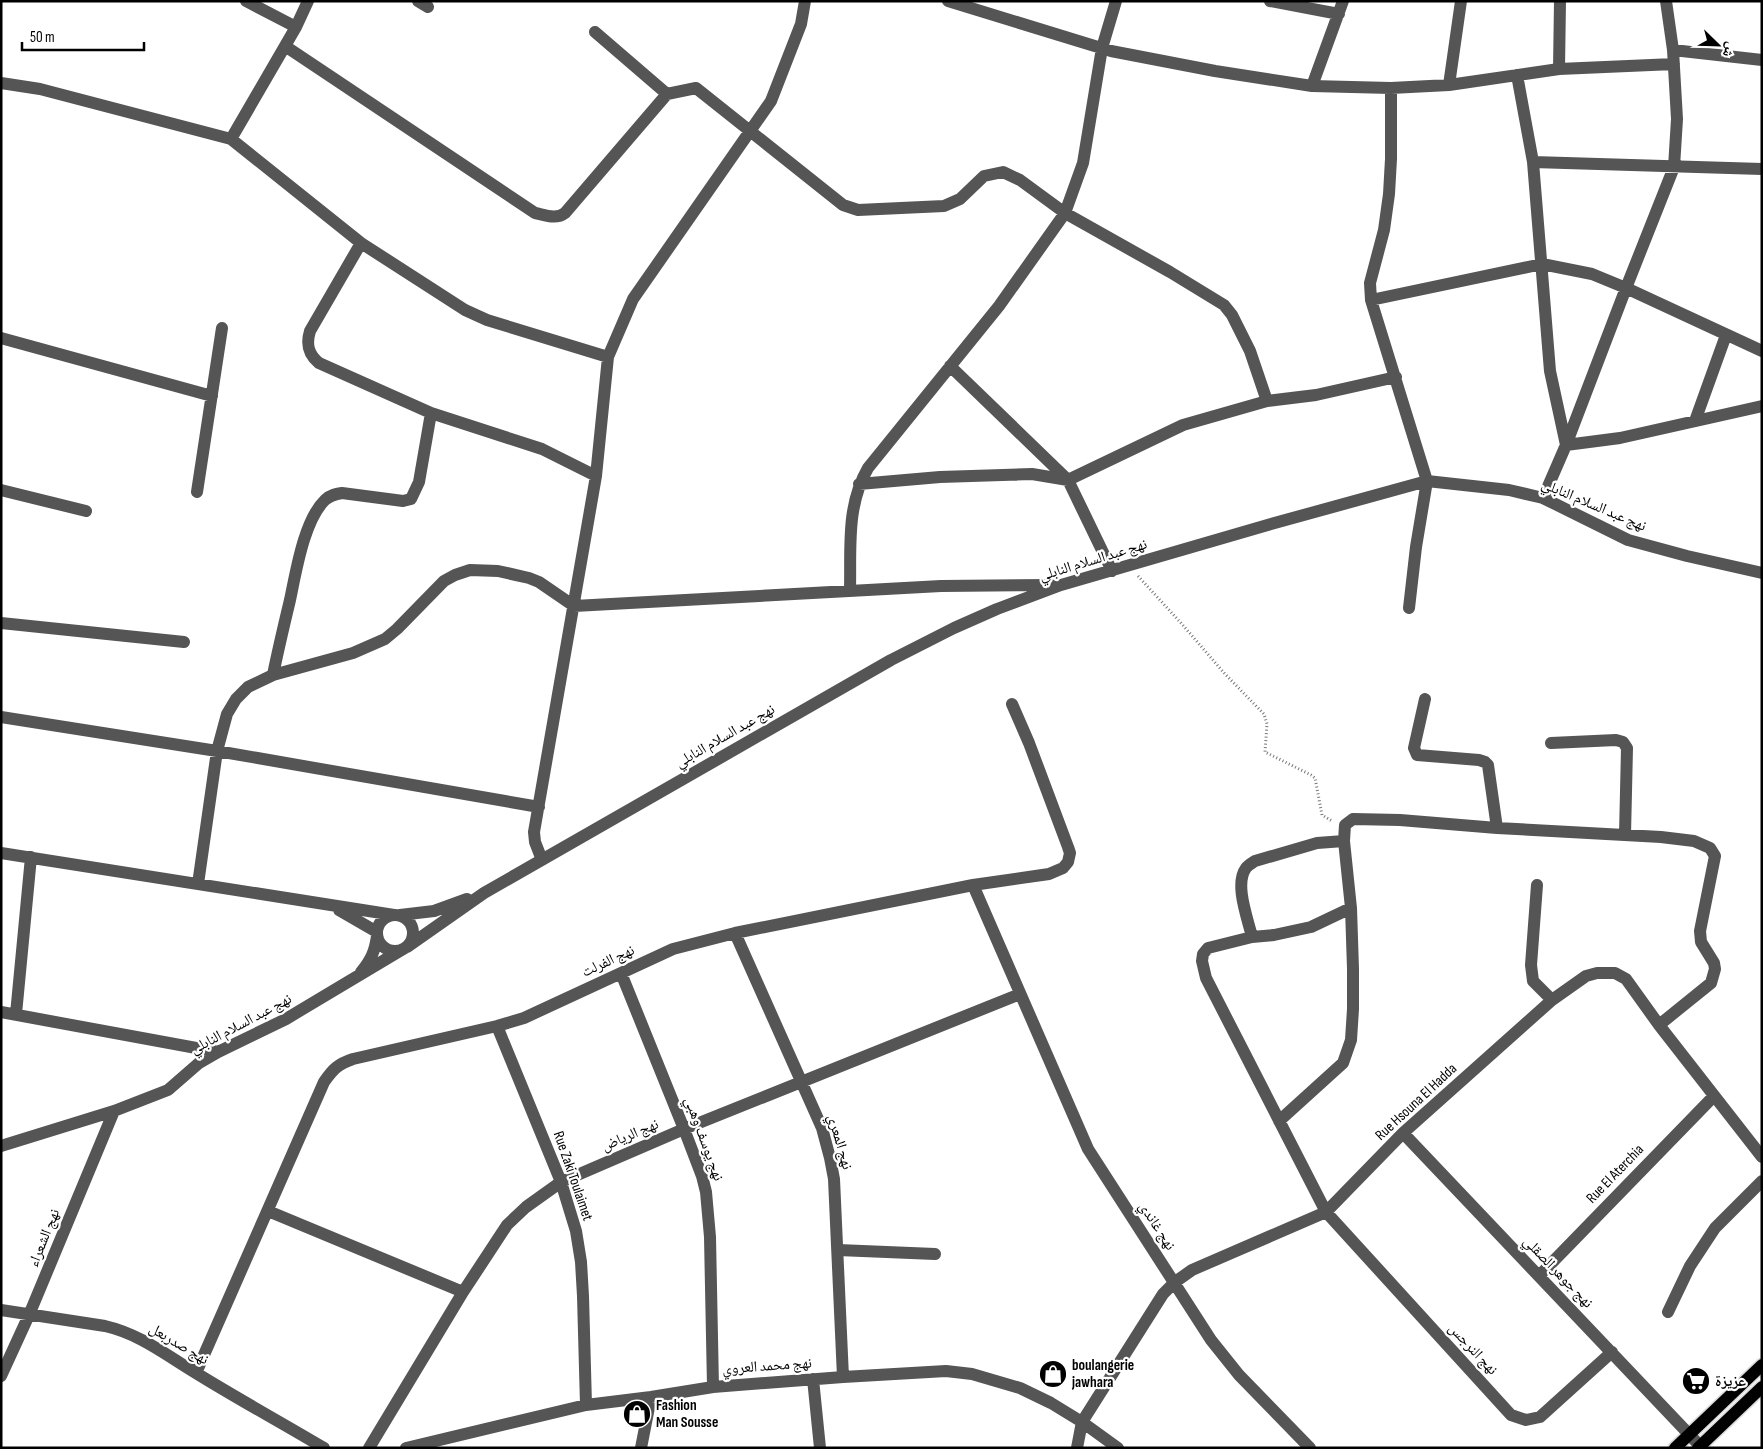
<svg xmlns="http://www.w3.org/2000/svg" width="1763" height="1449" viewBox="0 0 1763 1449" font-family="'Sofia Sans Condensed','Noto Naskh Arabic',sans-serif">
	<style>
		.lines { fill: none; stroke-linecap: round; stroke-linejoin: round }
		.major-casing { stroke: #dbdbdb; stroke-width: 15 }
		.path { stroke: #777; stroke-width: 3; stroke-dasharray: 1 2.5; stroke-linecap: butt }
		.minor { stroke: #555; stroke-width: 12 }
		.major { stroke: #000; stroke-width: 12 }
		.labels { text-anchor: middle; dominant-baseline: central; stroke-width: 4.5; stroke-linejoin: round; paint-order: stroke }
		.street-label { font-size: 15px; fill: #000; stroke: #fff }
		.poi-label { font-size: 15px; font-weight: bold; fill: #000; stroke: #fff; text-anchor: start }
	</style>
	<rect width="100%" height="100%" fill="#fff"/>
	<g class="lines">
		<defs>
			<path id="major" d="M1675 1448 1762 1365
				M1698 1448 1762 1387"/>
		</defs>
		<use href="#major" class="major-casing"/>
		<path class="path" d="M1138 576 1181 623 1225 674 1264 714 1267 724 1265 752 1311 775 1315 778 1322 815 1332 821"/>
		<path class="minor" d="M246 1 296 27
			M418 1 428 7
			M948 1 1111 51 1215 71 1312 86 1391 88 1449 85 1559 69 1674 64
			M1270 1 1339 14
			M595 32 667 94
			M285 46 535 213C545 215 556 220 565 213L667 94 696 88 843 205 858 210 944 206 960 199 984 176 1003 172 1020 180 1065 213 1170 272 1224 305 1232 315 1250 351 1267 401
			M1673 50 1762 60
			M1559 69 1560 1
			M1517 75 1533 162 1550 371 1566 445 1620 438 1762 406
			M1 83 40 89 231 139 361 243 465 310 487 320 608 357
			M1449 85 1461 1
			M1312 86 1343 1
			M1391 88V159L1389 194 1384 230 1370 283 1371 300 1427 481 1416 547 1409 608
			M231 139 296 27 308 1
			M1533 162 1762 169
			M361 243 310 331C306 344 308 354 319 363L431 413 542 449 596 476
			M1371 300 1542 264 1592 274 1626 288 1762 351
			M1 338 212 396
			M950 366 1068 480 1112 571
			M1695 421 1726 335
			M859 484 940 477 1032 474 1068 480 1183 425 1267 401 1316 395 1396 377
			M1 490 86 511
			M197 492 222 328
			M1543 498 1566 445 1626 288 1674 167 1677 119 1673 50 1666 1
			M850 590C851 548 846 506 868 468L999 306 1065 213 1083 163 1102 48 1116 1
			M1 623 184 642
			M273 675C278 650 284 625 290 600 296 572 304 520 325 500 330 495 336 494 342 493L403 501 411 499 419 482 431 413
			M1425 699 1414 748 1417 755 1479 760 1485 762 1488 765 1497 828
			M1 717 217 751 539 807
			M1551 743 1616 740 1623 742 1627 748 1625 835
			M1 853 394 915
			M542 860 535 842 534 832 596 476 608 357 633 299 771 101 801 24 805 1
			M198 884 217 751 227 714 236 699 248 687 273 675 353 653 385 639 397 629 444 581 455 575 470 570 498 571 529 578 539 582 574 606 941 586 1051 585
			M973 885 1088 1149 1211 1340 1239 1375 1310 1448
			M1537 885 1531 965 1533 981 1552 1000
			M339 910 377 932
			M400 915 434 911 467 899
			M377 933a18 18 0 1 1 36 0a18 18 0 1 1-36 0Z
			M735 933 822 1128 830 1158 834 1179 843 1377
			M1252 937 1274 935 1311 927 1351 908
			M407 947 484 893 891 660 954 628 997 609 1061 585 1271 524 1427 481 1509 490 1543 498 1628 540 1687 556 1762 573
			M361 972C371 960 375 951 377 936
			M621 973 684 1129 702 1176 706 1192 710 1237 713 1387
			M1 1012 218 1052
			M16 1014 31 857
			M497 1026 561 1182 576 1231 581 1262 583 1296 586 1405
			M1279 1121 1343 1063 1351 1040 1353 1009V969L1351 908 1344 841
			M1403 1133 1702 1448
			M1 1146 114 1111 168 1090 199 1063 218 1052 286 1019 403 949
			M268 1211 463 1292
			M838 1250 935 1254
			M1539 1276 1714 1096
			M1 1310 105 1326C140 1334 166 1355 196 1373 238 1399 282 1423 324 1448
			M1668 1312 1690 1266 1715 1228 1762 1181
			M1612 1352 1540 1417 1526 1420 1511 1415 1326 1212 1206 978 1202 961 1203 954 1208 948 1252 937C1248 919 1234 884 1246 868 1248 865 1252 863 1255 861L1317 843 1344 841 1345 825 1353 819 1400 820 1497 828 1661 837 1694 841 1710 848 1715 856 1700 931 1701 942 1714 963 1715 969 1711 983 1659 1025
			M196 1373 324 1082C333 1069 338 1064 353 1059L497 1026 524 1018 673 949 735 933 973 885 1049 874 1063 868 1068 862 1070 853 1068 847 1029 743 1012 704
			M1 1376 29 1315 114 1111
			M813 1379 820 1448
			M369 1448 463 1292 507 1225 526 1207 561 1182 684 1129 1020 994
			M406 1448 586 1405 651 1397 713 1387 843 1377 946 1371 972 1374 1020 1388 1051 1403 1082 1422 1118 1448
			M641 1448 651 1397
			M1077 1448 1082 1422 1163 1294 1175 1282 1192 1270 1326 1212 1403 1133 1552 1000 1586 976 1597 973H1615L1626 979 1659 1025 1762 1157"/>
		<use href="#major" class="major"/>
	</g>
	<defs>
		<symbol id="shop-disc" viewBox="-11 -11 22 22"><circle r="9.5" fill="#000" stroke="#fff"/><path d="M-5-2.5h2.3a2.7 3.5 0 0 1 5.4 0H5L5.5 6h-11ZM-1.5-2.5h3a1.5 2.3 0 0 0-3 0Z" fill="#fff"/></symbol>
		<symbol id="supermarket-disc" viewBox="-11 -11 22 22"><circle r="9.5" fill="#000" stroke="#fff"/><path d="M-6-5.5h2.5l.6 2H6L4.5 2H-2.5L-4.4-4H-6ZM-1.5 3.2a1.3 1.3 0 1 0 .1 0ZM3 3.2a1.3 1.3 0 1 0 .1 0Z" fill="#fff"/></symbol>
	</defs>
	<g fill-rule="evenodd">
		<use href="#shop-disc" x="1037" y="1358" width="32" height="32"/>
		<use href="#supermarket-disc" x="1680" y="1365" width="32" height="32"/>
		<use href="#shop-disc" x="621" y="1398" width="32" height="32"/>
	</g>
	<g class="labels">
		<g class="street-label">
			<text transform="translate(1594 505) rotate(23)">نهج عبد السلام النابلي</text>
			<text transform="translate(1093 560) rotate(-17)">نهج عبد السلام النابلي</text>
			<text transform="translate(725 736) rotate(-30)">نهج عبد السلام النابلي</text>
			<text transform="translate(608 961) rotate(-25)">نهج الفرلت</text>
			<text transform="translate(241 1024) rotate(-28)">نهج عبد السلام النابلي</text>
			<text transform="translate(1416 1102) rotate(-43)">Rue Hsouna El Hadda</text>
			<text transform="translate(630 1135) rotate(-23)">نهج الرياض</text>
			<text transform="translate(704 1139) rotate(70)">نهج يوسف وهبي</text>
			<text transform="translate(840 1142) rotate(74)">نهج المعري</text>
			<text transform="translate(1615 1174) rotate(-46)">Rue El Aterchia</text>
			<text transform="translate(573 1176) rotate(71)">Rue Zaki Toulaimet</text>
			<text transform="translate(1157 1226) rotate(57)">نهج غاندي</text>
			<text transform="translate(44 1238) rotate(-68)">نهج الشعراء</text>
			<text transform="translate(1558 1272) rotate(46)">نهج جوهر الصقلي</text>
			<text transform="translate(179 1344) rotate(31)">نهج صدربعل</text>
			<text transform="translate(1473 1349) rotate(47)">نهج النرجس</text>
			<text transform="translate(767 1366) rotate(-4)">نهج محمد العروي</text>
		</g>
		<g class="poi-label">
			<text x="1072" y="1365">boulangerie<tspan x="1072" dy="17">jawhara</tspan></text>
			<text x="1715" y="1381">عزيزة</text>
			<text x="656" y="1405">Fashion<tspan x="656" dy="17">Man Sousse</tspan></text>
		</g>
	</g>
	<rect width="1763" height="1449" fill="none" stroke="#000000" stroke-width="5"/>
	<g transform="translate(1718 45) rotate(113)" stroke="#ffffff" stroke-width="4" paint-order="stroke">
	<path d="M0-4L9 19L0 12L-9 19Z" fill="#000000"/>
	<text y="-8" font-size="14" font-weight="bold" text-anchor="middle" fill="#000000">ش</text>
	</g>
	<path d="M22 42v8h122v-8" fill="none" stroke="#000000" stroke-width="2.5"/>
	<text x="30" y="42" font-size="15" fill="#000000" stroke="#ffffff" stroke-width="4" paint-order="stroke">50 m</text>
</svg>
